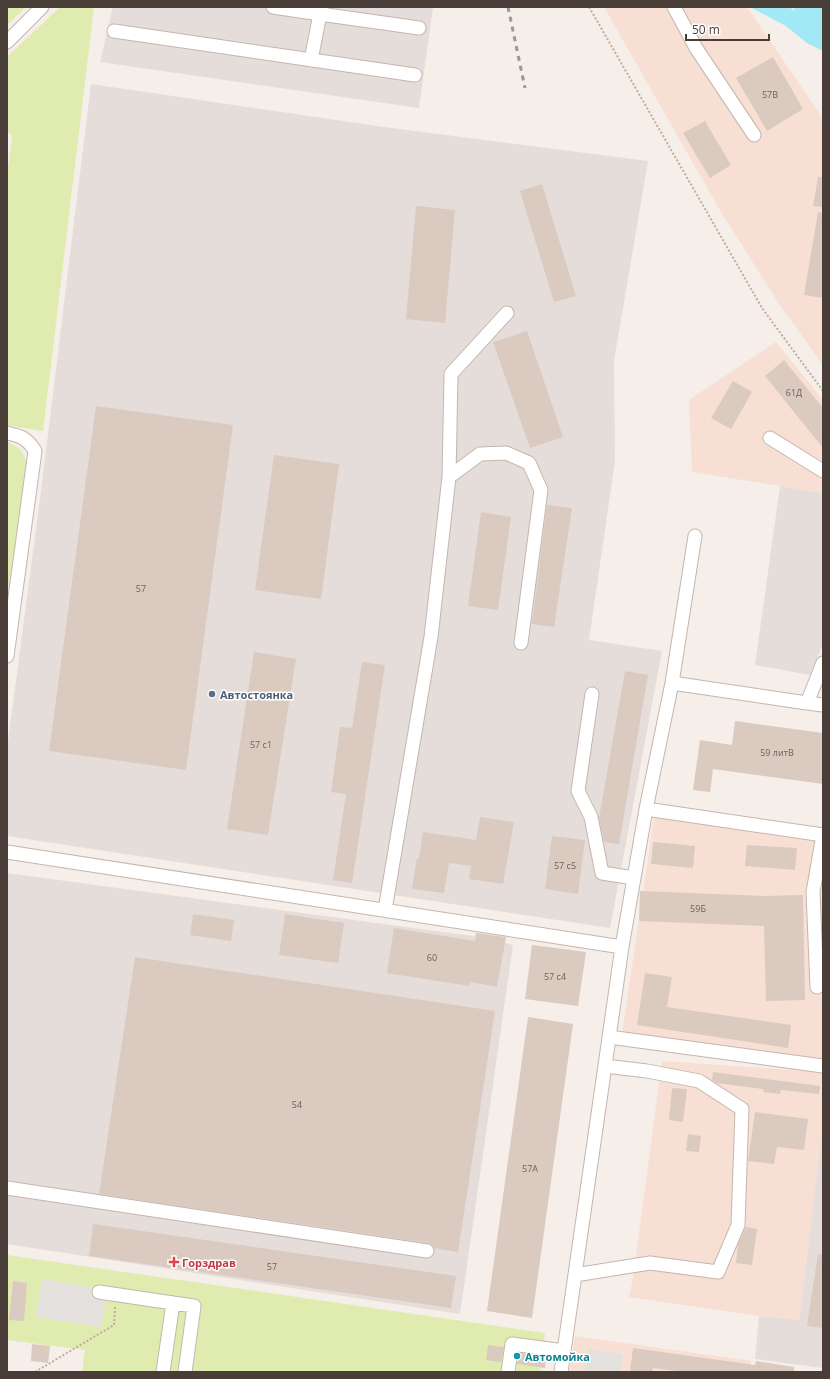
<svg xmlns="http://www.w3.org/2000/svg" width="830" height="1379" viewBox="0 0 830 1379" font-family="'Open Sans',sans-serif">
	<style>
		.commercial { fill: #f8dfd3 }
		.industrial { fill: #e5ddda }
		.green { fill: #e0ebb0 }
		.parking { fill: #e3e0de }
		.water { fill: #a2e8f5 }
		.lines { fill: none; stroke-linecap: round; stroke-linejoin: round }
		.river { stroke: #a2e8f5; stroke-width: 20 }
		.building { fill: #dbcac0 }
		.minor-casing { stroke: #c4b6ae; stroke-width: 15 }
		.path { stroke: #c4ab9b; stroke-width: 2; stroke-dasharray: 2 2; stroke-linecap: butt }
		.minor { stroke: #fff; stroke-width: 13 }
		.rail { stroke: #989898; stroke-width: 3; stroke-dasharray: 5 5; stroke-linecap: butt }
		.service-dot { fill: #5c6f8a; stroke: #fff; stroke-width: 1.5 }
		.health-dot { fill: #e0444e; stroke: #fff; stroke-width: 1.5 }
		.culture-dot { fill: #0f9aa8; stroke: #fff; stroke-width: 1.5 }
		.labels { text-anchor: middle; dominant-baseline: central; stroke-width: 3; stroke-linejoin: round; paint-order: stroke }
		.number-label { font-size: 9px; fill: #6e6059 }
		.service-label { font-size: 11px; font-weight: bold; fill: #4e5e75; stroke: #fff; text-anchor: start }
		.health-label { font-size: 11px; font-weight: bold; fill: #be3a42; stroke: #fff; text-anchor: start }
		.culture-label { font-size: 11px; font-weight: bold; fill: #0d838f; stroke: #fff; text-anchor: start }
	</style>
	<rect width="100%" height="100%" fill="#f5eee9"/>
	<path class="commercial" d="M604 7H747L823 119V365L779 304 718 207Z
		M776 342 823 400V493L692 472 689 400Z
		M654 817 823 839V1059L622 1035Z
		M662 1061 823 1072V1124L799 1320 759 1316 629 1297 633 1278Z
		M575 1336 751 1361 749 1372H570Z"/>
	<path class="industrial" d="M113 7H433L419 108 100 62Z
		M91 84 384 127 648 161 614 361 615 461 589 640 662 651 610 928 7 836V749L41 491Z
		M780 486 823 493V644L810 675 755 665Z
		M7 873 480 937 513 945 460 1314 7 1244Z
		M823 1124V1368L755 1359 759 1316 799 1320Z"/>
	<path class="green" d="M7 7H26L7 25Z
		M60 7H94L43 431 7 425V177L12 136 7 130V57Z
		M7 442C21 448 23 451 27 464L11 586 7 585Z
		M7 1255 545 1333 540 1372H82L85 1350 7 1340Z"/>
	<path class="parking" d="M42 1279 107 1290 101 1327 36 1317Z
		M588 1349 623 1354 620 1372H585Z"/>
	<path class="water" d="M750 7H789L796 12 819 23 823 10V51L807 43 786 26Z"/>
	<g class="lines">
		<path class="river" d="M804 7 823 19"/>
	</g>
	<path class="building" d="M773 57 803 109 767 131 736 78Z
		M705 121 731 165 710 178 683 133Z
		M818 177H823V207L813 206Z
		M542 184 576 296 554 302 520 191Z
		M416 206 455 210 445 323 406 319Z
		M818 212 823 213V298L804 295Z
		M527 331 563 437 530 448 493 342Z
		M784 360 823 408V448L765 376Z
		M733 381 752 392 731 429 711 418Z
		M96 406 233 425 186 770 49 751Z
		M274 455 339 464 321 599 255 590Z
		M547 505 572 508 554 627 532 624Z
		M481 512 511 517 498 610 468 606Z
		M254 652 296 659 268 835 227 829Z
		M362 662 385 665 352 883 333 880 346 794 331 792 340 727 352 728Z
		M625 671 648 675 619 844 604 842 599 818Z
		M735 721 823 733V784L713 769 710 792 693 790 700 740 732 745Z
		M480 817 514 822 503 884 469 879 471 866 449 863 444 893 412 889 417 858H419L423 832 476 840Z
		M552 836 585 840 578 894 545 889Z
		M653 842 695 846 693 868 651 864Z
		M747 845 797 848 795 870 745 866Z
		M640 891 765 896 803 895 805 1000 766 1001 764 926 639 921Z
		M193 914 234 920 231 941 190 935Z
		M285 914 344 923 338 963 279 955Z
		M394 928 475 941 476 933 506 937 497 987 470 982 469 986 387 973Z
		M532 945 586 952 578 1006 525 999Z
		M135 957 495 1011 458 1252 434 1248 432 1245 428 1243 99 1194Z
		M645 973 672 977 667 1007 791 1025 788 1048 637 1025Z
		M528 1017 573 1024 532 1318 487 1311Z
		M713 1072 820 1086 819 1094 781 1090 780 1094 764 1092 763 1089 716 1083 712 1080Z
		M672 1088 687 1089 683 1122 669 1120Z
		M755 1112 808 1119 804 1150 777 1147 774 1164 748 1161Z
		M688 1134 701 1136 699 1152 686 1151Z
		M93 1224 456 1276 451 1308 89 1256Z
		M746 1227 757 1229 752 1265 736 1263 738 1244Z
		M818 1254 823 1255V1328L807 1326Z
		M13 1281 27 1283 24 1321 9 1320Z
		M32 1344 50 1346 48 1363 31 1361Z
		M488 1345 504 1347 501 1362 486 1360Z
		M633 1348 755 1365 756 1361 794 1367V1372H685L653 1368 652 1372H630Z
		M519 1353 546 1357 545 1368 517 1364Z"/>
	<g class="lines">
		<defs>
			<path id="minor" d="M273 7 320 14 322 7
				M674 7 696 48 754 135
				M114 31 415 75
				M7 42 42 7
				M311 60 320 14 419 28
				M7 433C21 436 27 438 35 451L7 656
				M770 438 823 471
				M449 477 480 454 506 453 529 463 541 490 521 643
				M672 683 695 536
				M592 694 578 791 591 817 602 873 634 878
				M807 703 823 705
				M646 809 823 835 813 892 817 987
				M7 852 622 947
				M385 910 431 637 449 477 451 374 507 313
				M609 1037 823 1066
				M7 1188 427 1251
				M575 1275 650 1263 718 1272 738 1225 742 1109 699 1081 647 1071 605 1066
				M99 1292 173 1303
				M163 1372 173 1303 194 1306 185 1372
				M508 1372 512 1344 564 1351
				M561 1372 622 947 646 809 672 683 807 703 823 663"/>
		</defs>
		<use href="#minor" class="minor-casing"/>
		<path class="path" d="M589 7 762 308 823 391
			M35 1372 114 1325 115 1306"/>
		<use href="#minor" class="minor"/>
		<path class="rail" d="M508 7 525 88"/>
	</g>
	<circle class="service-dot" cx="212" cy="694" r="4"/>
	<path class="health-dot" d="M172 1256h4v4h4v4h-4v4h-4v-4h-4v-4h4z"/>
	<circle class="culture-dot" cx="517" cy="1356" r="4"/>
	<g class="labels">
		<g class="number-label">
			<text x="770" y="94">57В</text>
			<text x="794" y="392">61Д</text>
			<text x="141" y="588">57</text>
			<text x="261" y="744">57 с1</text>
			<text x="777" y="752">59 литВ</text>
			<text x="565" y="865">57 с5</text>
			<text x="698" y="908">59Б</text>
			<text x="432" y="957">60</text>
			<text x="555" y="976">57 с4</text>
			<text x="297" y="1104">54</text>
			<text x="530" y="1168">57А</text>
			<text x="272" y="1266">57</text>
		</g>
		<g class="service-label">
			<text x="220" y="694">Автостоянка</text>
		</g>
		<g class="health-label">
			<text x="182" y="1262">Горздрав</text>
		</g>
		<g class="culture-label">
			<text x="525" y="1356">Автомойка</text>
		</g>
	</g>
	<rect width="830" height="1379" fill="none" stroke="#493d37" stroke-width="16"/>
	<path d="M686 34v6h83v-6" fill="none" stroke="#493d37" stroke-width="2"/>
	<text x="692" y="34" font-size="12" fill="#493d37" stroke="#ffffff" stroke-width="3" paint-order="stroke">50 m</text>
</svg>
